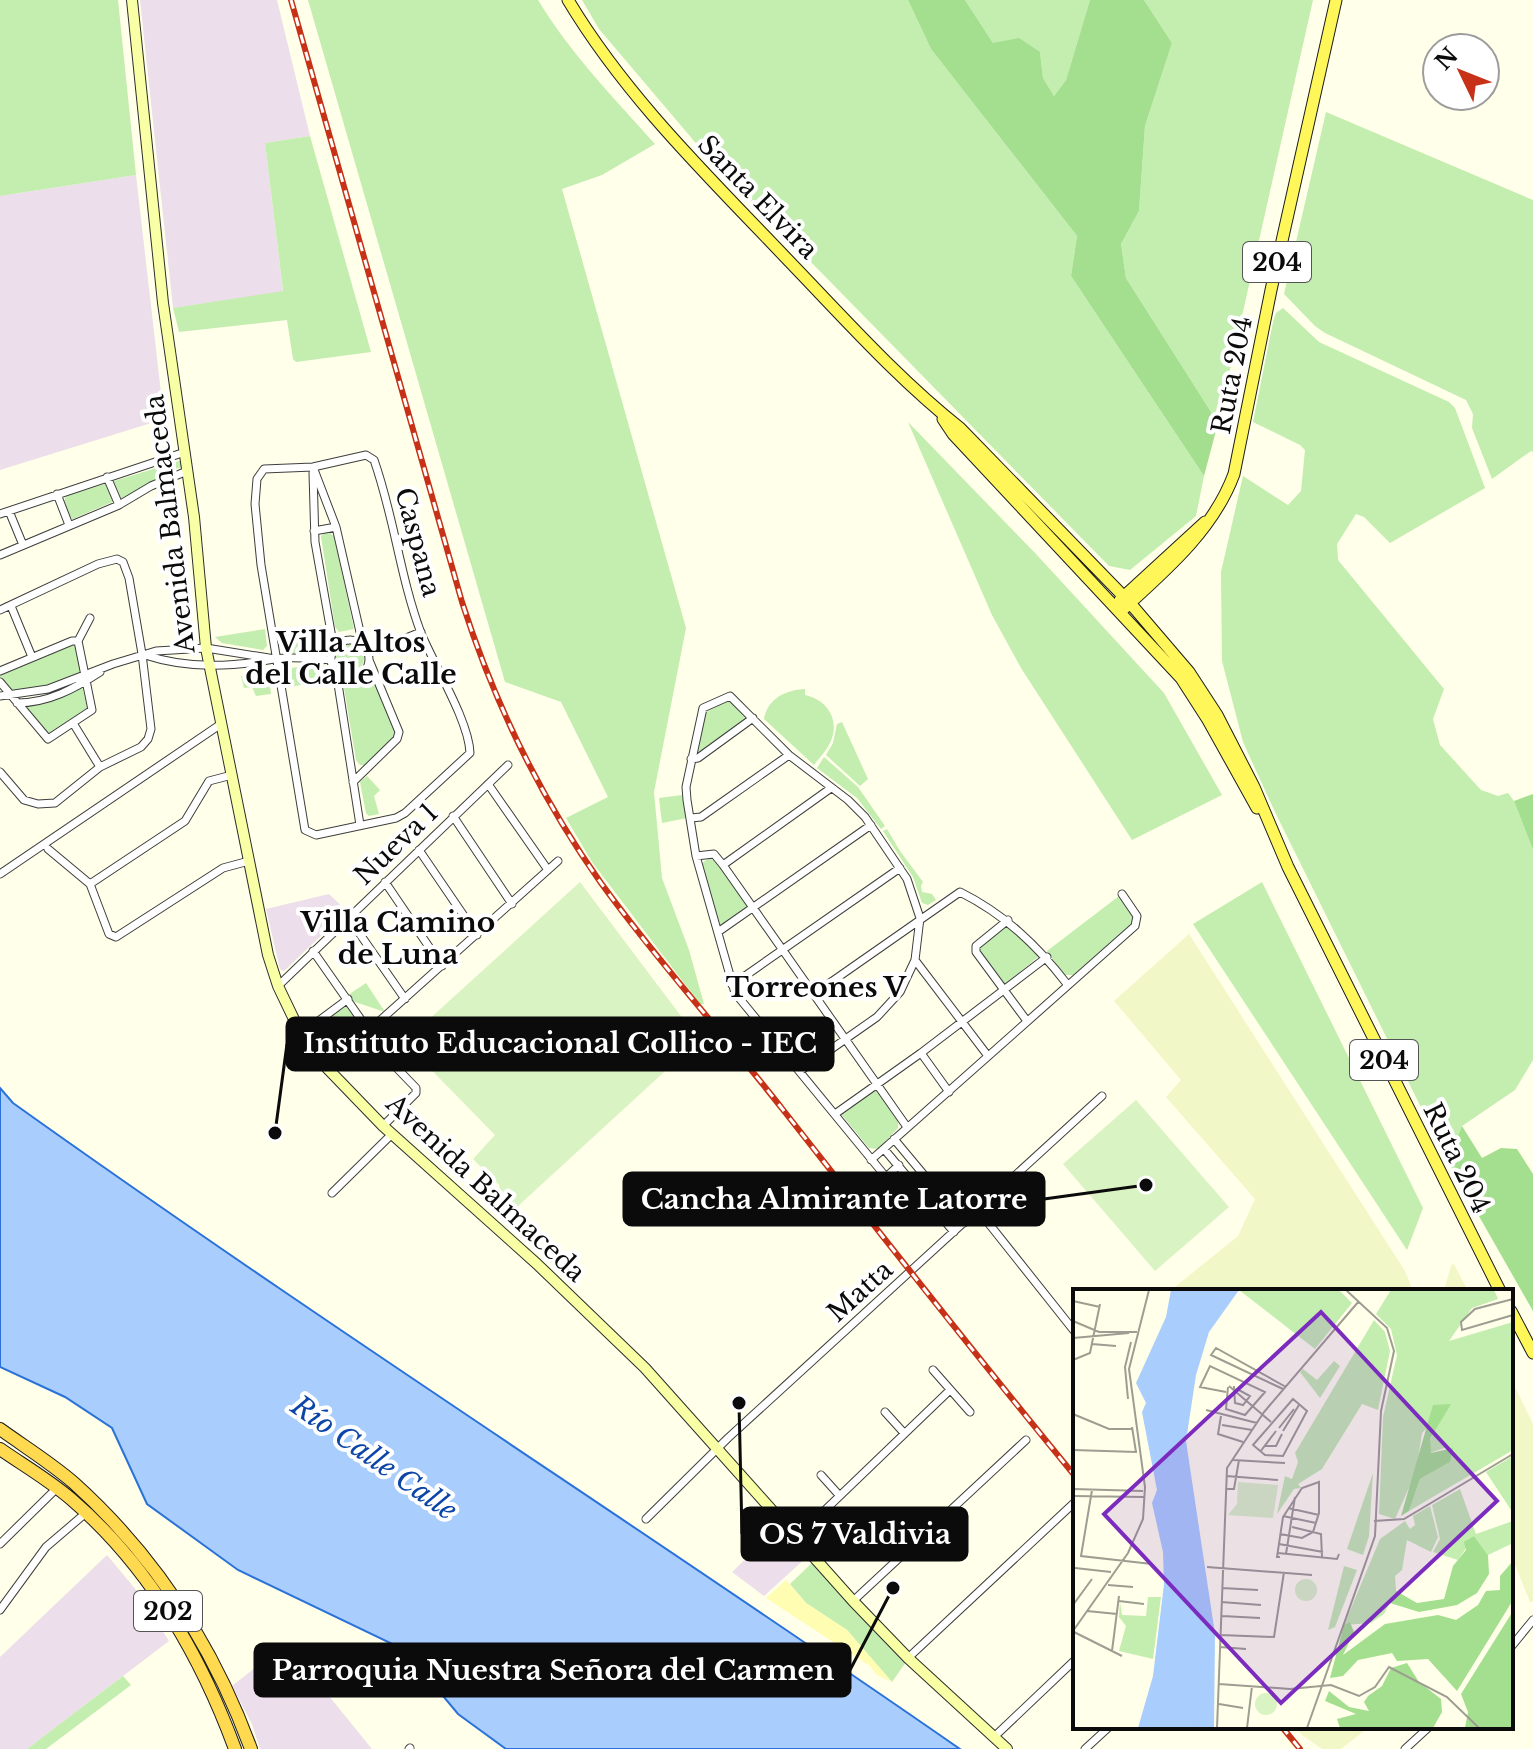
<svg xmlns="http://www.w3.org/2000/svg" width="1533" height="1749" viewBox="0 0 1533 1749" font-family="'Libre Baskerville',serif">
	<style>
		.industrial { fill: #ecdeea }
		.farmland { fill: #f2f7c7 }
		.green { fill: #c4edb0 }
		.forest { fill: #a3df8e }
		.sand { fill: #fffdb2 }
		.pitch { fill: #d9f3c3 }
		.water { fill: #a9cdfc; stroke: #2a72d9; stroke-width: 2 }
		.lines { fill: none; stroke-linecap: round; stroke-linejoin: round }
		.minor-casing { stroke: #3e3e3e; stroke-width: 9 }
		.secondary-casing { stroke: #2d2d2d; stroke-width: 12 }
		.primary-casing { stroke: #1c1c1c; stroke-width: 13 }
		.trunk-casing { stroke: #1c1c1c; stroke-width: 14 }
		.minor { stroke: #fff; stroke-width: 7 }
		.secondary { stroke: #f8ffa5; stroke-width: 10 }
		.primary { stroke: #fff65a; stroke-width: 11 }
		.trunk { stroke: #ffda51; stroke-width: 12 }
		.rail-casing { stroke: #c73118; stroke-width: 6 }
		.rail { stroke: #fff; stroke-width: 3; stroke-dasharray: 9; stroke-linecap: butt }
		.labels { text-anchor: middle; dominant-baseline: central; stroke-width: 8; stroke-linejoin: round; paint-order: stroke }
		.shield { fill: #fff; stroke: #545454; stroke-width: 2 }
		.shield-label { font-size: 24px; font-weight: bold; fill: #0b0b0b }
		.street-label { font-size: 26px; fill: #0b0b0b; stroke: #fff }
		.neighbourhood-label { font-size: 28px; font-weight: bold; fill: #0b0b0b; stroke: #fff }
		.water-label { font-size: 28px; font-style: italic; fill: #0b45a7; stroke: #fff }
		.inset-river { fill: none; stroke: #a9cdfc; stroke-width: 4 }
		.inset-road { fill: none; stroke: #9d9d91; stroke-width: 2 }
		.view { fill: #7b2cbf; fill-opacity: 0.15; stroke: #7b2cbf; stroke-width: 4 }
		.inset-edge { fill: none; stroke: #0b0b0b; stroke-width: 4 }
		.leader { fill: none; stroke: #0b0b0b; stroke-width: 3 }
		.callout-dot { fill: #0b0b0b; stroke: #fff; stroke-width: 3 }
		.callout { fill: #0b0b0b; stroke: #0b0b0b; stroke-width: 3 }
		.callout-label { font-size: 28px; text-anchor: middle; font-weight: bold; fill: #fff }
	</style>
	<rect width="100%" height="100%" fill="#ffffea"/>
	<path class="industrial" d="M140 0H277L310 136 265 143 283 292 173 308Z
		M136 175 164 419 0 470V196Z
		M329 894 347 911 284 971 280 969 266 909Z
		M779 1527 807 1557 764 1596 732 1572Z
		M107 1555 137 1591 169 1641 27 1749H0V1657Z
		M286 1643 372 1749H260L252 1724 232 1686Z"/>
	<path class="farmland" d="M1189 934 1405 1271 1413 1291H1170L1238 1236 1255 1199 1166 1097 1181 1080 1114 1001Z
		M1454 1263V1264L1468 1291H1444L1451 1266Z
		M1511 1379 1533 1424V1602H1530L1511 1555Z
		M1295 1727H1369L1341 1749H1322L1302 1735Z"/>
	<path class="green" d="M0 0H118L136 175 0 196Z
		M308 0H538C570 53 614 98 655 144L602 175 562 189 686 628 654 792 662 878 689 950 704 1004H700L592 862 566 818 608 797 561 702 505 682Z
		M582 0H908L931 49 1077 236 1071 276 1204 476 1196 516 1130 570 1109 566 706 155 599 29Z
		M965 0H1090L1066 80 1054 96 1043 78 1040 52 993 43Z
		M1144 0H1313L1218 423 1126 278 1121 244 1139 211 1145 126 1172 43Z
		M1326 112 1533 200V452L1531 451 1492 479 1472 428 1473 414 1466 400 1325 333 1315 326 1284 294Z
		M310 136 371 352 296 362 293 359 287 320 179 332 173 308 283 291 265 143Z
		M1283 308 1319 342 1449 402 1455 408 1485 488 1390 543 1364 517 1356 514 1337 544 1338 560 1444 689 1433 719 1440 745 1481 790 1498 796 1508 793 1514 801 1533 850V1060L1515 1090 1462 1126 1447 1160 1275 812 1243 742 1222 661 1221 572 1243 476 1288 505 1301 491 1305 450 1300 445 1253 422 1273 322 1276 313Z
		M908 422 1036 554 1164 693 1222 795 1132 840 1021 668 992 615Z
		M182 460V467L167 471 138 491 73 519 70 517 64 501 66 496Z
		M327 531 334 536 354 629 339 632 335 627 321 536Z
		M322 625 326 650C312 652 295 658 283 650L280 632Z
		M265 629 267 646 263 650 222 643 215 637Z
		M336 658a14 14 0 1 1 28 0a14 14 0 1 1-28 0Z
		M71 645H77L82 672 55 684 13 693 0 677V674Z
		M324 664 329 668 330 680 289 687 287 674 290 668Z
		M372 671 398 736 366 766 360 765 356 760 343 682 345 678 353 679Z
		M253 674H262L269 678 271 694 256 696 252 687 244 688 241 676Z
		M82 685 87 708 48 734 23 705Z
		M805 689V695C825 699 839 717 832 738 829 748 820 757 814 765L764 719C768 698 786 690 805 689Z
		M727 701 732 703 746 719 695 756 704 713Z
		M842 722 868 779 860 786 826 755 833 743 837 724Z
		M824 757 858 787 885 826 881 829 857 798 817 768Z
		M367 776 380 790 374 796 379 814 369 816 366 813 360 782Z
		M682 795 687 818 662 823 659 798Z
		M887 829 900 851 923 882 921 886 922 892 932 894 936 900 928 905 922 903 913 877 883 831Z
		M709 858 717 862 749 907 721 927 701 864Z
		M1262 882 1423 1208 1407 1250 1193 924Z
		M1119 896 1133 916 1132 923 1073 975H1064L1047 951Z
		M1006 925 1037 952 1038 957 1005 984 1000 982 977 948Z
		M366 983 385 1012 352 1001 348 995Z
		M344 1005 348 1006 365 1032 331 1062 325 1063 306 1038V1032Z
		M875 1088 898 1121V1128L878 1149 869 1148 841 1114Z
		M814 1561 906 1662 892 1682 847 1630 806 1603 790 1584Z
		M123 1676 131 1685 46 1749H27Z"/>
	<path class="forest" d="M908 0H965L993 43 1019 38 1040 52 1043 78 1054 96 1066 80 1090 0H1144L1172 43 1145 126 1139 211 1121 244 1126 278 1218 423 1204 476 1071 276 1077 236 931 49Z
		M1533 794V850L1514 801Z
		M1462 1126 1482 1158 1501 1148 1517 1149 1533 1174V1311L1447 1160Z"/>
	<path class="sand" d="M786 1580 806 1603 847 1630 892 1682 877 1675 870 1666 766 1598Z"/>
	<path class="pitch" d="M580 882 699 1040 504 1219 498 1214 505 1205 493 1194 500 1186 473 1159 495 1135 404 1042Z
		M1136 1100 1229 1207 1155 1271 1063 1164Z"/>
	<path class="water" d="M0 1088 13 1103C324 1325 646 1531 960 1749H506L458 1714 405 1650 238 1570 147 1504 112 1428 65 1397 0 1367Z"/>
	<g class="lines">
		<defs>
			<path id="minor" d="M366 455 374 460C394 516 400 577 421 633 434 665 469 721 470 753L405 813 396 818 316 835 305 830 261 565 255 504 257 479 264 469 313 467Z
				M313 467 336 527 363 645
				M313 473 315 542 334 649
				M107 477 119 505
				M57 494 69 525
				M9 511 23 545
				M0 514 185 452
				M314 531 336 527
				M0 555 119 505 151 486 187 471
				M11 606 32 657
				M0 610 98 564 117 559 123 562 129 578 142 654 151 729 148 739 141 747 100 767 55 803 38 804 24 800 0 772
				M331 659a19 19 0 1 1 38 0a19 19 0 1 1-38 0Z
				M78 641 90 618
				M369 653 421 632
				M145 655C188 669 231 667 274 659 292 656 313 659 331 660
				M0 671 72 641H78L92 710 48 739 0 682
				M336 671 360 825
				M0 696 48 689 113 664 156 651 206 648 275 659
				M17 703C48 703 74 689 100 672
				M73 723 100 767
				M691 759 698 758 753 718
				M353 782 397 739 399 732 369 660
				M488 784 548 870
				M453 816 512 904
				M691 818 701 817 789 755
				M48 849 90 884 109 934 116 937 223 868 249 861
				M419 850 477 935
				M696 856 714 854 723 865 907 1127
				M723 865 831 788
				M0 874 221 724
				M385 882 442 966
				M90 884 185 821 209 781 232 775
				M348 917 405 999
				M1008 920 976 946V952L1027 1021
				M718 932 871 825
				M313 951 390 1061 416 1088V1093L383 1126
				M915 960 988 1056
				M732 985 900 868
				M278 986 508 765
				M814 994 960 892C1004 914 1037 945 1067 984
				M301 1034 348 999
				M921 1053 949 1092
				M327 1068 558 861
				M800 1071 877 1017 900 992 915 960 920 918 907 879 865 817 848 800 789 755 730 696 703 708 686 787 687 800 696 856 735 993 886 1177 899 1165
				M835 1114 921 1053 1047 957
				M894 1139 964 1223
				M884 1149 954 1232
				M871 1160 1135 926 1137 916 1122 894
				M332 1193 392 1134
				M978 1210 1075 1332
				M933 1370 970 1412
				M885 1412 904 1433
				M821 1475 839 1495
				M646 1519 728 1438 1102 1096
				M797 1537 950 1390
				M0 1544 57 1488
				M853 1601 1026 1440
				M0 1610 46 1547 87 1512
				M1511 1647 1533 1620
				M908 1658 1075 1502
				M994 1737 1075 1660
				M409 1749 410 1748
				M1085 1749 1109 1727
				M1405 1749 1429 1727"/>
			<path id="secondary" d="M132 0 163 303 194 517 206 648 268 955 278 986 301 1034 327 1068 383 1126 537 1264 645 1368 853 1601 908 1658 1007 1749"/>
			<path id="primary" d="M568 0C626 97 709 177 787 259 843 317 897 378 960 428L1130 603 1189 672 1217 715 1254 787 1288 867 1500 1291
				M943 419 953 434 1181 678 1208 720 1257 808
				M1120 600 1205 522
				M1120 612C1164 572 1213 531 1234 474L1271 290 1336 0
				M1511 1311 1533 1353"/>
			<path id="trunk" d="M0 1429C25 1447 51 1463 74 1483 155 1556 214 1648 251 1749
				M0 1449C23 1465 49 1480 71 1499 148 1565 200 1654 235 1749"/>
		</defs>
		<use href="#minor" class="minor-casing"/>
		<use href="#secondary" class="secondary-casing"/>
		<use href="#primary" class="primary-casing"/>
		<use href="#trunk" class="trunk-casing"/>
		<use href="#minor" class="minor"/>
		<use href="#secondary" class="secondary"/>
		<use href="#primary" class="primary"/>
		<use href="#trunk" class="trunk"/>
		<defs>
			<path id="rail" d="M291 0 462 602C494 702 540 797 601 883 658 962 724 1034 784 1111 880 1233 976 1356 1075 1476
				M1282 1727 1300 1749"/>
		</defs>
		<use href="#rail" class="rail-casing"/>
		<use href="#rail" class="rail"/>
	</g>
	<g class="labels">
		<g class="shield">
			<rect x="1243" y="242" width="68" height="40" rx="6"/>
			<rect x="1350" y="1040" width="68" height="40" rx="6"/>
			<rect x="134" y="1591" width="68" height="40" rx="6"/>
		</g>
		<g class="shield-label">
			<text x="1277" y="262">204</text>
			<text x="1384" y="1060">204</text>
			<text x="168" y="1611">202</text>
		</g>
		<g class="street-label">
			<text transform="translate(758 197) rotate(46)">Santa Elvira</text>
			<text transform="translate(1232 375) rotate(-79)">Ruta 204</text>
			<text transform="translate(170 524) rotate(-97)">Avenida Balmaceda</text>
			<text transform="translate(418 542) rotate(75)">Caspana</text>
			<text transform="translate(396 844) rotate(-44)">Nueva 1</text>
			<text transform="translate(1457 1158) rotate(64)">Ruta 204</text>
			<text transform="translate(486 1188) rotate(43)">Avenida Balmaceda</text>
			<text transform="translate(860 1291) rotate(-42)">Matta</text>
		</g>
		<g class="neighbourhood-label">
			<text x="351" y="642">Villa Altos<tspan x="351" dy="32">del Calle Calle</tspan></text>
			<text x="398" y="922">Villa Camino<tspan x="398" dy="32">de Luna</tspan></text>
			<text x="816" y="987">Torreones V</text>
		</g>
		<g class="water-label">
			<text transform="translate(374 1458) rotate(35)">Río Calle Calle</text>
		</g>
	</g>
	<g transform="translate(1073 1289)">
		<rect width="440" height="440" fill="#ffffea"/>
		<path d="M166 1H266L279 14 242 60ZM318 1H421L425 10 399 19 376 52 440 33V161L336 222 347 190 377 173 374 158 357 164V151L376 115 349 144 343 183 322 230 306 225 310 128 324 66 318 40 303 25ZM301 31 312 43 317 62 305 121 289 115 249 180 225 195 228 199 221 200 204 225 212 187 219 190 225 173 222 164ZM261 72 267 77 247 109 227 83 230 80 244 91ZM440 167V224L413 183ZM300 184 296 247 290 266 274 260ZM387 200 403 245 440 232V254L415 266 401 247 385 271 360 263 367 250 359 216ZM357 217 365 248 358 263 334 251 329 281 322 287 323 302 311 325 298 334 271 336 307 250 332 232 337 240 342 236 340 227ZM271 277 284 281 262 338 255 341ZM75 308H88L80 370 46 362 53 337 46 328 47 313 49 326 73 327Z" fill="#c4edb0"/>
		<path d="M378 115 357 150 358 164 380 159 377 173 347 190 336 222 328 227 360 116ZM401 247 415 266 416 285 404 304 384 316 346 323 317 314 323 302 344 314 371 310 380 277 393 261 391 253ZM440 272V311L384 402 355 370 324 372 319 364 285 371 270 387 257 389 271 336 277 333 281 343 270 366 312 335 365 326 383 331 405 316 413 302 427 301V287ZM440 322V439H392L395 423 388 405ZM334 374 346 393 368 410 369 423 360 439H267L264 430 283 425 252 412 256 402 276 418 296 422 291 413 295 407 309 397 318 379Z" fill="#a3df8e"/>
		<path d="M165 193 205 196 200 229 155 226 164 215ZM222 301a11 11 0 1 1 22 0a11 11 0 1 1-22 0ZM182 415a11 11 0 1 1 22 0a11 11 0 1 1-22 0Z" fill="#d9f3c3"/>
		<path d="M98 1H166L136 43 123 86 113 152 142 345 141 439H65L80 387 91 295 90 263 79 214 84 201 69 123 73 114 63 94 93 28Z" fill="#a9cdfc"/>
		<path class="inset-river" d="M120 439 139 349"/>
		<path class="inset-road" d="M440 10 402 20 388 33 389 41 440 26M0 12 27 18M0 32 26 43H64M0 49 56 44M19 55 43 57M0 71 17 64 27 15M156 97 198 133M161 97 162 114 170 116 177 107 164 100M210 100 138 66 143 59 213 98M153 103 127 98 137 77 192 103 172 126 153 120 155 98M55 110 52 78 58 53M220 110 234 122 210 167 192 166 180 156ZM133 121 184 134M0 125 36 140H59M148 127 145 145 170 153M149 136 179 141M59 138 63 163M206 139 221 120M210 142 226 116M192 157H203L209 145M0 161 64 163M187 163 203 142M160 171 212 174M153 187 205 191M0 200 70 202M153 200H161L166 171M19 201 8 267 79 275M0 207 71 208M215 219 246 226M210 227 243 234M301 232 331 230 440 165M219 238 248 245 249 268M206 255 250 263M205 264 264 270 266 265M213 265 222 208M207 268H204L210 228 229 199 246 193V224L240 243 229 249 207 245M134 278 239 286M2 279 38 283M35 296 60 298M149 299 185 301M46 312 71 315M148 313 188 316M0 316 19 290M14 322 44 325M149 327 187 329M0 342 55 264 70 230 72 198 56 80 76 1M1 343 49 367M147 346 201 348 211 283M147 358 173 360M39 362 46 307M146 395 217 400 258 396 286 407 302 398 316 378 374 408 406 439M146 415 170 419M144 439 154 179 191 123 286 12M174 439 179 397M234 439 302 247 308 122 321 62 314 39 273 1"/>
		<path class="view" d="M248 23 424 212 208 414 31 225Z"/>
		<rect width="440" height="440" class="inset-edge"/>
	</g>
	<path class="leader" d="M275 1133L287 1044M1146 1185L1044 1199M739 1403L742 1534M893 1588L850 1670"/>
	<g class="callout-dot">
		<circle cx="275" cy="1133" r="8"/>
		<circle cx="1146" cy="1185" r="8"/>
		<circle cx="739" cy="1403" r="8"/>
		<circle cx="893" cy="1588" r="8"/>
	</g>
	<g class="callout">
		<rect x="287" y="1018" width="546" height="52" rx="8"/>
		<rect x="624" y="1173" width="420" height="52" rx="8"/>
		<rect x="742" y="1508" width="225" height="52" rx="8"/>
		<rect x="255" y="1644" width="595" height="52" rx="8"/>
	</g>
	<g class="callout-label">
		<text x="560" y="1053">Instituto Educacional Collico - IEC</text>
		<text x="834" y="1209">Cancha Almirante Latorre</text>
		<text x="855" y="1544">OS 7 Valdivia</text>
		<text x="553" y="1680">Parroquia Nuestra Señora del Carmen</text>
	</g>
	<g transform="translate(1461 72) rotate(313)"><circle r="38" fill="#ffffff" stroke="#9d9d9d" stroke-width="2"/>
	<path d="M0-6L14 30L0 20L-14 30Z" fill="#c73118"/>
	<text y="-12" font-size="22" font-weight="bold" text-anchor="middle" fill="#0b0b0b">N</text>
	</g>
</svg>
